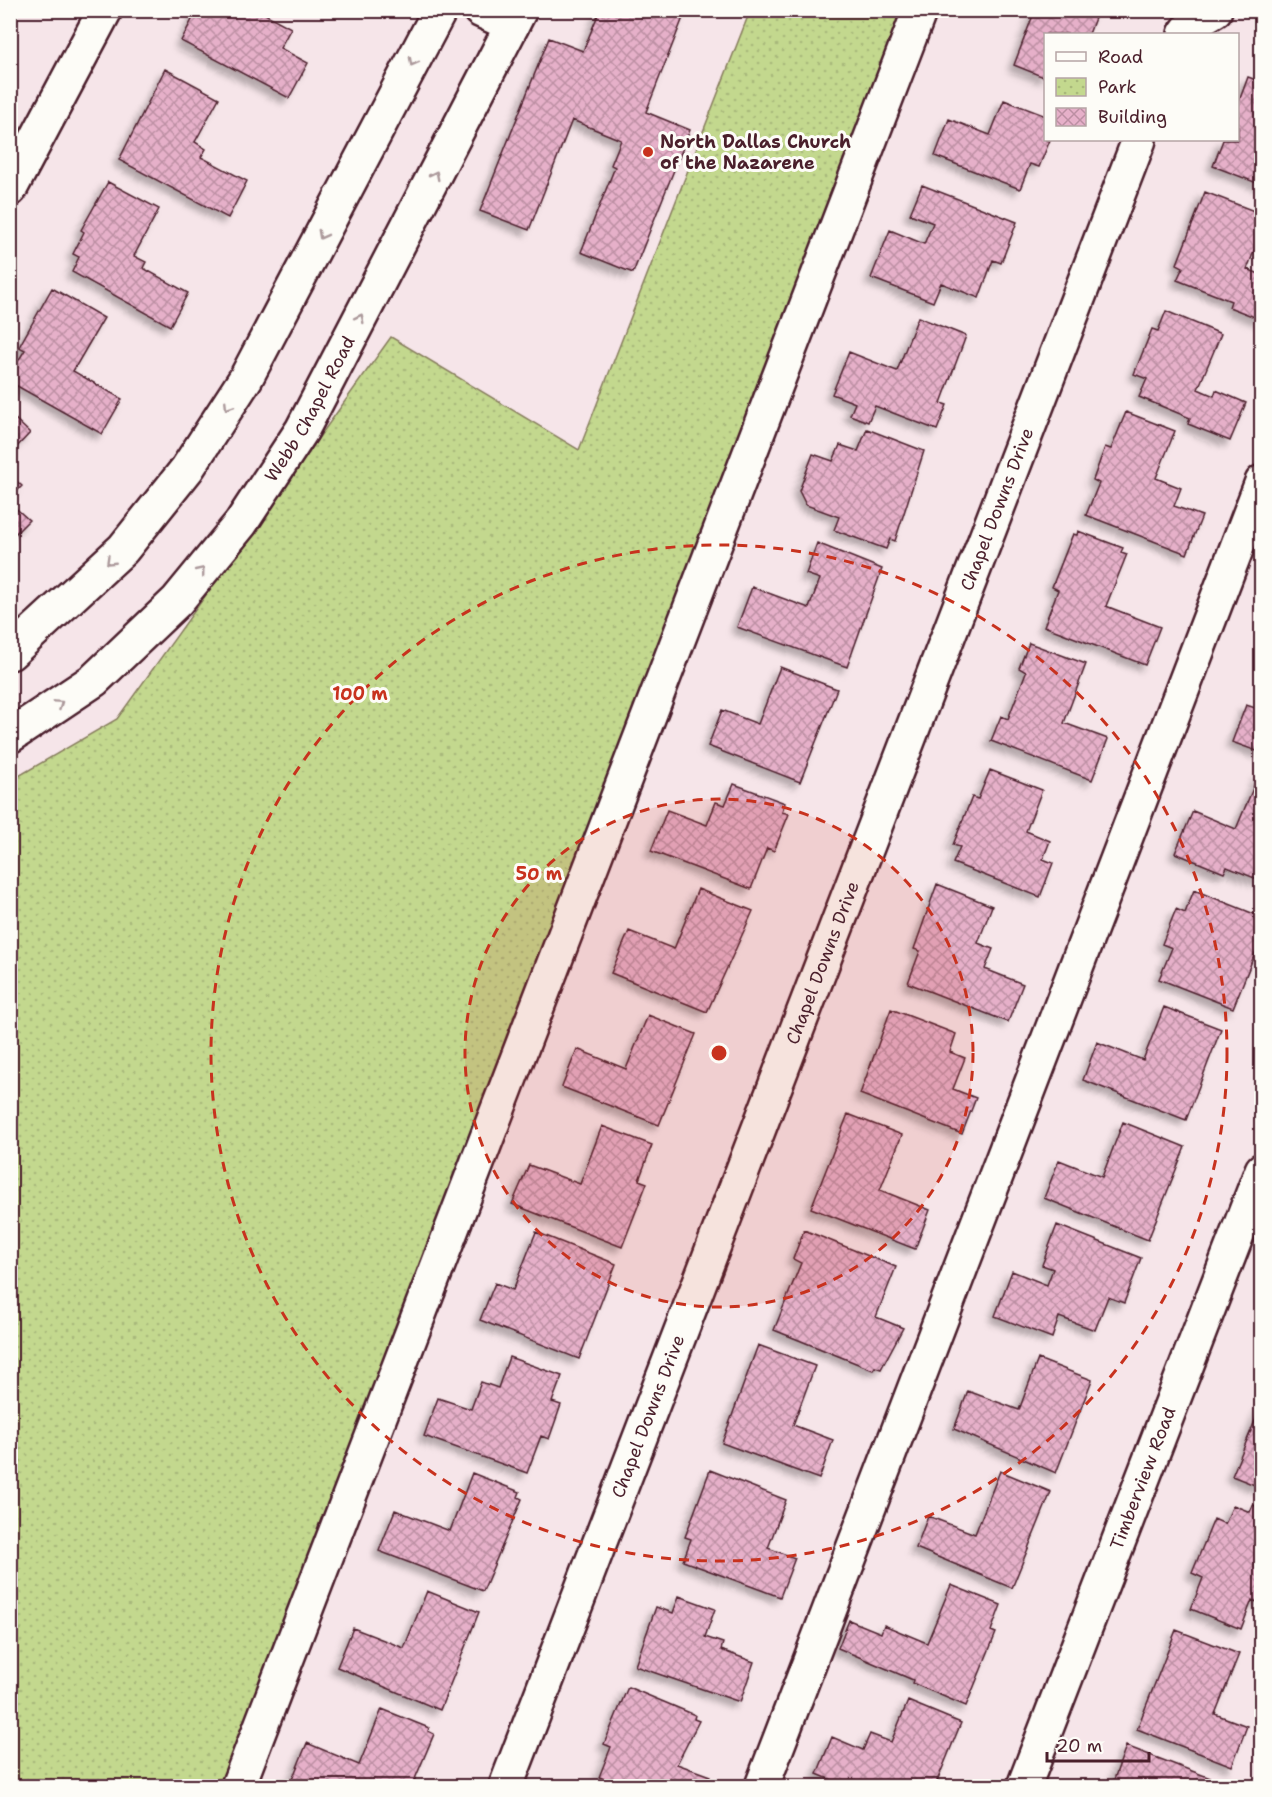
<svg xmlns="http://www.w3.org/2000/svg" width="1272" height="1797" viewBox="0 0 1272 1797" font-family="'Shantell Sans',sans-serif">
	<style>
		.park { fill: url(#park-dots); stroke: #867c5c; stroke-width: 1.5 }
		.building { fill: url(#building-cross-hatch); stroke: #4a1f2b; stroke-width: 1.5; filter: url(#shadow) }
		.lines { fill: none; stroke-linecap: round; stroke-linejoin: round }
		.minor-casing { stroke: #4a1f2b; stroke-width: 38 }
		.major-casing { stroke: #4a1f2b; stroke-width: 38 }
		.minor { stroke: #fdfcf7; stroke-width: 33 }
		.major { stroke: #fdfcf7; stroke-width: 33 }
		.oneway { stroke: #ac999b }
		.ring { fill: none; stroke: #c8321e; stroke-width: 3; stroke-dasharray: 10 8 }
		.poi-dot { fill: #c8321e; stroke: #fdfcf7; stroke-width: 2 }
		.labels { text-anchor: middle; dominant-baseline: central; stroke-width: 6; stroke-linejoin: round; paint-order: stroke }
		.poi-label { font-size: 18px; font-weight: bold; fill: #4a1f2b; stroke: #fdfcf7; text-anchor: start }
		.street-label { font-size: 18px; fill: #4a1f2b; stroke: #fdfcf7 }
		.centre { fill: #c8321e; stroke: #fdfcf7; stroke-width: 3 }
		.ring-label { font-size: 18px; text-anchor: middle; font-weight: bold; fill: #c8321e; stroke: #fdfcf7; stroke-width: 6; stroke-linejoin: round; paint-order: stroke }
	</style>
	<defs>
		<pattern id="park-dots" width="8" height="8" patternUnits="userSpaceOnUse" patternTransform="scale(1.5)"><rect width="8" height="8" fill="#c3d88e"/><path d="M2 2h.1M6 6h.1" fill="none" stroke="#a9b97b" stroke-width="1.8" stroke-linecap="round"/></pattern>
		<pattern id="building-cross-hatch" width="8" height="8" patternUnits="userSpaceOnUse" patternTransform="scale(1.5)"><rect width="8" height="8" fill="#e6b0c9"/><path d="M0 0l8 8M0 8l8-8" fill="none" stroke="#bc8fa3"/></pattern>
		<filter id="shadow"><feDropShadow dx="-5.5" dy="5.5" stdDeviation="3" flood-color="#0004"/></filter>
	</defs>
	<rect width="100%" height="100%" fill="#f6e5e9"/>
	<filter id="ink" filterUnits="userSpaceOnUse"><feTurbulence type="fractalNoise" baseFrequency=".0167" numOctaves="2"/><feDisplacementMap in="SourceGraphic" scale="12" xChannelSelector="R" yChannelSelector="G"/><feConvolveMatrix kernelMatrix="1 2 1 2 8 2 1 2 1" color-interpolation-filters="sRGB"/></filter>
	<g filter="url(#ink)">
		<path class="park" d="M750 11H904L224 1786H11L10 781 117 719 391 337 579 450Z"/>
		<path class="building" d="M197 10H264L263 13 291 28 280 48 308 63 289 98 181 41Z
			M600 10H686L646 112 690 130 633 273 581 252 615 167 611 165 621 140 572 120 529 230 480 211 549 38 583 51Z
			M1035 10H1098L1089 34H1046V78L1014 65Z
			M165 69 219 98 195 142 206 149 201 157 247 181 228 218 119 160Z
			M1248 77 1262 82V185L1213 166 1223 140H1238V104Z
			M1004 100 1046 116V140H1050L1039 167 1030 164 1020 189 935 156 949 119 990 135Z
			M108 182 159 209 134 256 146 262 143 268 188 293 170 326 72 272 79 257 73 254 84 232 81 230Z
			M922 185 1017 222 1001 263 993 260 979 298 941 283 933 302 871 278 890 230 924 244 933 223 910 214Z
			M1205 192 1262 214V246L1257 244 1247 269 1262 275V320L1229 307 1231 301 1177 280 1183 267 1177 264Z
			M52 288 104 318 73 371 122 399 102 434 10 382V374L25 350 19 347Z
			M1166 311 1221 334 1198 389 1214 396 1216 390 1246 403 1230 441 1188 424 1190 418 1139 397 1147 379 1134 374 1152 329 1158 331Z
			M918 317 966 336 941 403 947 405 937 430 875 406 868 422 850 415 855 403 832 394 849 352 897 371Z
			M1126 412 1175 431 1156 478 1181 488 1174 506 1202 516 1187 554 1086 515 1099 483 1093 480 1105 447 1111 449Z
			M10 414 30 433 10 454Z
			M867 429 924 451 895 541 890 539 886 549 834 530 839 517 806 505 799 491 813 454 833 461 840 445 858 451Z
			M10 475 22 486 10 498Z
			M10 503 29 520 10 539Z
			M1078 531 1123 548 1121 552 1127 554 1106 606 1160 627 1145 665 1044 626 1058 590 1052 587 1073 534 1077 535Z
			M817 543 882 569 847 667 737 627 752 587 809 608 820 579 806 574Z
			M1029 643 1086 664 1064 723 1108 739 1092 780 991 741 1001 716 1008 719 1026 672 1019 668Z
			M780 667 837 689 800 782 708 746 722 710 758 724Z
			M1246 705 1262 710V753L1232 742Z
			M990 770 1042 790 1026 831 1050 841 1043 859 1053 863 1040 897 953 863 960 847 953 845 972 797 978 799Z
			M1259 774 1262 776V881L1227 867 1224 873 1175 853 1193 811 1236 829Z
			M734 784 785 803 782 812 789 814 774 851 767 848 751 889 651 851 667 810 707 825 716 802 725 805Z
			M937 884 992 906 978 943 993 949 985 969 1023 984 1008 1022 908 983 920 951 914 949Z
			M698 889 753 911 707 1012 611 973 629 931 674 949Z
			M1194 890 1262 917V936L1233 1008 1159 979 1172 948 1162 944 1176 909 1185 913Z
			M1164 1007 1221 1029 1186 1120 1083 1080 1097 1042 1143 1060Z
			M891 1009 956 1034 950 1052 965 1058 953 1089 976 1098 962 1134 860 1094Z
			M648 1015 696 1034 659 1125 562 1087 577 1049 626 1069Z
			M848 1114 902 1135 880 1190 930 1210 915 1249 811 1208Z
			M1123 1122 1185 1147 1148 1240 1044 1198 1059 1160 1102 1177Z
			M602 1126 652 1145 639 1180 647 1183 622 1247 512 1204 529 1165 580 1184Z
			M1057 1225 1141 1258 1124 1303 1108 1297 1095 1330 1059 1317 1052 1338 995 1316 1012 1271 1047 1285 1053 1269 1042 1265Z
			M804 1230 896 1267 876 1317 903 1328 881 1369 875 1367 873 1370 774 1330 801 1263 793 1259Z
			M536 1232 616 1264 579 1359 480 1320 495 1283 513 1290Z
			M758 1345 815 1366 793 1425 833 1440 819 1479 722 1443Z
			M509 1357 562 1376 552 1402 561 1405 549 1439 541 1436 527 1473 424 1436 438 1398 471 1409 481 1382 498 1388Z
			M1038 1359 1092 1380 1056 1473 954 1429 968 1391 1019 1410Z
			M1262 1404V1488L1232 1476Z
			M710 1470 786 1500 768 1548 795 1558 780 1597 683 1561 691 1539 685 1537Z
			M1000 1471 1051 1492 1012 1588 916 1548 928 1516 975 1534Z
			M472 1473 520 1492 518 1497 522 1499 483 1591 379 1551 395 1510 450 1531Z
			M1233 1505 1250 1512 1253 1505 1262 1508V1604L1252 1600 1241 1629 1191 1609 1203 1578 1192 1573 1214 1519 1225 1524Z
			M951 1585 1001 1605 991 1631 996 1633 966 1706 912 1683 913 1680 838 1648 849 1620 881 1633 884 1625 927 1643Z
			M427 1591 479 1612 440 1710 337 1667 353 1628 404 1648Z
			M679 1596 715 1609 705 1637 723 1643 721 1650 754 1662 740 1702 635 1666 656 1607 673 1613Z
			M1176 1630 1239 1654 1215 1714 1247 1726 1232 1766 1137 1729Z
			M628 1687 695 1715 694 1719 699 1721 677 1764 710 1776 706 1786H622L599 1777 611 1747 604 1744Z
			M908 1701 961 1723 935 1786H846L817 1774 832 1737 863 1750 870 1734 891 1742Z
			M382 1709 429 1728 428 1731 434 1734 412 1786H301L291 1782 307 1743 359 1765Z
			M1126 1746 1213 1779 1211 1786 1112 1785Z"/>
		<g class="lines">
			<defs>
				<g id="minor">
					<path d="M480 10 512 25"/>
					<path d="M1185 34 1193 23 1215 10"/>
					<path d="M10 189 105 10"/>
					<path d="M238 1786 920 10"/>
					<path id="s1" d="M506 1786 1139 140"/>
					<path d="M762 1786 1262 482"/>
					<path id="s2" d="M1024 1786 1262 1170"/>
				</g>
				<g id="major">
					<path d="M10 653 123 549 187 469 246 378 440 10"/>
					<path id="s3" d="M10 736 94 680 177 601 241 523 302 430 520 10"/>
				</g>
			</defs>
			<use href="#minor" class="minor-casing"/>
			<use href="#major" class="major-casing"/>
			<use href="#minor" class="minor"/>
			<use href="#major" class="major"/>
		</g>
		<defs><path id="oneway-chevron" d="M-2-3.5L2.5 0L-2 3.5" fill="none" stroke-width="1.6" stroke-linecap="round" stroke-linejoin="round" transform="scale(1.5)"/></defs>
		<g class="oneway">
			<use href="#oneway-chevron" transform="translate(413 62) rotate(118)"/>
			<use href="#oneway-chevron" transform="translate(435 175) rotate(-63)"/>
			<use href="#oneway-chevron" transform="translate(322 235) rotate(118)"/>
			<use href="#oneway-chevron" transform="translate(360 318) rotate(-63)"/>
			<use href="#oneway-chevron" transform="translate(228 406) rotate(123)"/>
			<use href="#oneway-chevron" transform="translate(110 561) rotate(136)"/>
			<use href="#oneway-chevron" transform="translate(201 571) rotate(-51)"/>
			<use href="#oneway-chevron" transform="translate(59 704) rotate(-34)"/>
		</g>
	</g>
	<circle cx="719" cy="1053" r="254" fill="#c8321e" fill-opacity=".12"/>
	<g class="ring">
		<circle cx="719" cy="1053" r="254"/>
		<circle cx="719" cy="1053" r="508"/>
	</g>
	<circle class="poi-dot" cx="648" cy="152" r="6"/>
	<g class="labels">
		<g class="poi-label">
			<text x="660" y="142">North Dallas Church<tspan x="660" dy="21">of the Nazarene</tspan></text>
		</g>
		<g class="street-label">
			<text stroke="none"><textPath href="#s3" startOffset="450">Webb Chapel Road</textPath></text>
			<text stroke="none"><textPath href="#s1" startOffset="1368">Chapel Downs Drive</textPath></text>
			<text stroke="none"><textPath href="#s1" startOffset="882">Chapel Downs Drive</textPath></text>
			<text stroke="none"><textPath href="#s1" startOffset="396">Chapel Downs Drive</textPath></text>
			<text stroke="none"><textPath href="#s2" startOffset="330">Timberview Road</textPath></text>
		</g>
	</g>
	<circle cx="719" cy="1053" r="9" class="centre"/>
	<g class="ring-label">
		<text x="360" y="700">100 m</text>
		<text x="539" y="880">50 m</text>
	</g>
	<rect width="1272" height="1797" fill="none" stroke="#fdfcf7" stroke-width="36"/>
	<rect x="18" y="18" width="1236" height="1761" fill="none" stroke="#4a1f2b" stroke-width="2" filter="url(#ink)"/>
	<rect x="1044" y="33" width="195" height="108" fill="#fdfcf7" stroke="#b5a4a5" stroke-width="1.5"/>
	<rect x="1056" y="52" width="30" height="9" fill="#fdfcf7" stroke="#b5a4a5" stroke-width="1.5"/>
	<text x="1098" y="63" font-size="18" fill="#4a1f2b">Road</text>
	<rect x="1056" y="78" width="30" height="18" fill="url(#park-dots)" stroke="#b5a4a5" stroke-width="1.5"/>
	<text x="1098" y="93" font-size="18" fill="#4a1f2b">Park</text>
	<rect x="1056" y="108" width="30" height="18" fill="url(#building-cross-hatch)" stroke="#b5a4a5" stroke-width="1.5"/>
	<text x="1098" y="123" font-size="18" fill="#4a1f2b">Building</text>
	<path d="M1047 1752v9h102v-9" fill="none" stroke="#4a1f2b" stroke-width="3"/>
	<text x="1056" y="1752" font-size="18" fill="#4a1f2b" stroke="#fdfcf7" stroke-width="4.5" paint-order="stroke">20 m</text>
</svg>
